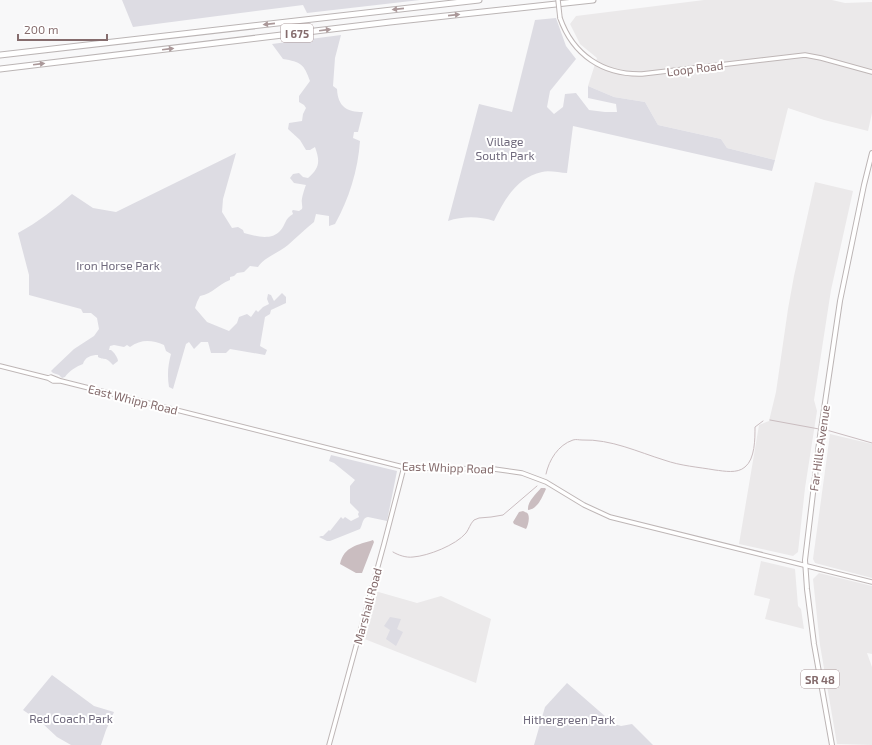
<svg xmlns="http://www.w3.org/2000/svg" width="872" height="745" viewBox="0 0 872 745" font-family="'Exo 2',sans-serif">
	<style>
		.built { fill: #ebe9ea }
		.green { fill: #dddce3 }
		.water { fill: #cabdc0 }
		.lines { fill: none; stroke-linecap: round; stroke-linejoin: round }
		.stream { stroke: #cabdc0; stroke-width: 1 }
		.secondary-casing { stroke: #beb6b6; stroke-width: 5.5 }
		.primary-casing { stroke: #bcb5b5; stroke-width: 6 }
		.highway-casing { stroke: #bbb5b5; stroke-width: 7 }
		.secondary { stroke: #fff; stroke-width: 3.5 }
		.primary { stroke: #fff; stroke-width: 4 }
		.highway { stroke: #fff; stroke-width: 5 }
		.secondary-bridge-casing { stroke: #beb6b6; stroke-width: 5.5; stroke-linecap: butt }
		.secondary-bridge { stroke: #fff; stroke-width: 3.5 }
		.oneway { fill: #aa9899 }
		.labels { text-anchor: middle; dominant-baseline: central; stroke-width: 4; stroke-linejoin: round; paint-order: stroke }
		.shield { fill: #fff; stroke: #aa9899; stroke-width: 1 }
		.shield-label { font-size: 11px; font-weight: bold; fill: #856c6d }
		.street-label { font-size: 12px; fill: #856c6d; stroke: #fff }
		.park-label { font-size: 12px; fill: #706a7d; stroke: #fff }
	</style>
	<rect width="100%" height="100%" fill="#f8f8f9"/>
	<path class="built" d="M704 0H832L845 3 872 2V113L868 131 824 120 788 108 775 160 727 148 721 139 658 125 645 102 614 97 588 86 597 58 580 44 570 24 576 16Z
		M815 182 853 191 831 290 814 400 817 411 805 488 798 552 793 556 739 544 759 425 769 421 776 392 788 309 794 276Z
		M830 434 872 444V578L815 563 813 559Z
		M761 561 795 569 798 606 801 609 804 629 765 619 770 599 754 595Z
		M819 573 872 586V654L867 653 872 667V745L837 744 820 645 813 579Z
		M375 591 417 603 441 596 491 619 476 683 362 638Z"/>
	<path class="green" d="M122 0H420L307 13 303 5 133 27Z
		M556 18 566 46 576 59 550 91 547 107 554 114 563 107 565 94 576 93 589 110 605 112H617L616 104 588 98V86L614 97 645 102 658 125 721 139 727 148 775 160 772 171 573 126 567 173C560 173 549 170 542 172 517 177 504 200 494 221 479 216 463 216 448 221L479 104 512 112 535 20Z
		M341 35 335 58 333 86 337 89C338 107 347 112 363 112L358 132H354L353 138 360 141C358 170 349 199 335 224L329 226V216L316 214 314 222C305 229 297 237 288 245 280 252 263 258 258 267L250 266 244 272 237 273 234 276 230 277V280C217 285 214 293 200 296L197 302 195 308 207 322 229 331 237 323 239 317 247 314 251 317 256 310 258 312 263 307 269 304 267 299 268 294 271 295 274 301 282 293 286 297V303L271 310 270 314 265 317 260 346 267 350 265 355 230 349 226 353H211L208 342H201L194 349 189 342 186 344 173 389 169 387C167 375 168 365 171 354L166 351 164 345C152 340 141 339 130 347L127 345 124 347 114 345 110 346 109 350H111C114 352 118 358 118 361L113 365C105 356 106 361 98 357V355C91 355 85 357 83 364 77 366 69 371 65 377L62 378 59 375 53 373 51 371 54 368 74 349 94 336 99 329 97 318 91 313H83L81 309 29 295V275L18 233C38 222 55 209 72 194L93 208 116 212 236 153 223 199 222 212 232 228 238 227 243 230 244 233C255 236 271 241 280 231 286 225 284 219 293 214L292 211 293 210 299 211 302 209C303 206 301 202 302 199 302 197 305 187 306 185L294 183 290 178 293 174 299 173 303 177 308 178C320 168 320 161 315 147L310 150H306L300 140 288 129 289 123 302 121 303 114 306 108 304 105 299 102V96L310 81C304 64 301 62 283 59L272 44Z
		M331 455 397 471 387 521 368 517C362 518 363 524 360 529L330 541H327L319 537 321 536H323L329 530 330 531 341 517 343 519 345 517 351 521 359 517 358 514 359 512 350 503V486L355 480 334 463 329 461Z
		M390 617 401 619 397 629 403 632 396 646 386 639 390 630 384 626Z
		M52 675 94 706 114 712 106 730 101 745H71L57 737 42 723 23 710Z
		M567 683 614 724 621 726 632 724 653 745H534L545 707Z"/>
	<path class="water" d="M541 488H545L546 489C542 497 538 509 528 510 527 502 536 494 541 488Z
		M523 511C524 512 527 512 528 514 530 518 528 526 526 529L514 524 513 522 519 512Z
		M373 540 374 542 362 573H356L340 564C344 546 358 545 373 540Z"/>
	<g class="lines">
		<path class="stream" d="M770 420 819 429
			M823 429 872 443
			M546 474C549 460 558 445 573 440 576 439 579 440 582 440 611 439 638 452 664 460 681 466 698 467 715 470 724 471 737 474 745 467 755 459 755 439 755 427L763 421
			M393 552C398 555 406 558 413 557 428 556 456 545 466 533 469 529 470 524 474 520L479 518 491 517 503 515 537 486"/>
		<defs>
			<path id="secondary" d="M560 18C573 55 603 75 642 74L805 55 821 58 872 72
				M0 366 48 378 53 381H60
				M48 378 51 377 61 381 407 468 494 469 522 473 546 482 584 505 610 517 872 582
				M329 745 384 544 404 467"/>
			<path id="primary" d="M832 745 814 644 807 589 805 560 819 443 840 301 864 185 872 153"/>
			<path id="highway" d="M0 55 479 0
				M0 69 390 22 593 0"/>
		</defs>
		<use href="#secondary" class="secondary-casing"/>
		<use href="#primary" class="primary-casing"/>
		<use href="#highway" class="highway-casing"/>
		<use href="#secondary" class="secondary"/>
		<use href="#primary" class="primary"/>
		<use href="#highway" class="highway"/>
		<defs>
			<path id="secondary-bridge" d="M558 0 560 18"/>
		</defs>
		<use href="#secondary-bridge" class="secondary-bridge-casing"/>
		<use href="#secondary-bridge" class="secondary-bridge"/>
	</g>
	<defs><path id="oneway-solid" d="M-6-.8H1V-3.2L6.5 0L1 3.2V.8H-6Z"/></defs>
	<g class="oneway">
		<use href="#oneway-solid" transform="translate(398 9) rotate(174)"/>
		<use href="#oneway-solid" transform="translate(454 15) rotate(-6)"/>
		<use href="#oneway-solid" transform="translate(269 24) rotate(174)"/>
		<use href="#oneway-solid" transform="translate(325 30) rotate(-7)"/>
		<use href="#oneway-solid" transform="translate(168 49) rotate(-7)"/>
		<use href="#oneway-solid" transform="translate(39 64) rotate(-7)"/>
	</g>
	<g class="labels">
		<g class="shield">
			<rect x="281" y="24" width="32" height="18" rx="3"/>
			<rect x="801" y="670" width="38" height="18" rx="3"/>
		</g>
		<g class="shield-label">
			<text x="297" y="33">I 675</text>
			<text x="820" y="679">SR 48</text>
		</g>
		<g class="street-label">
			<text transform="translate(695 68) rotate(-7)">Loop Road</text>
			<text transform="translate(133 399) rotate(14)">East Whipp Road</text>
			<text transform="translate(819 448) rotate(-82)">Far Hills Avenue</text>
			<text transform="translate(448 467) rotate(2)">East Whipp Road</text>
			<text transform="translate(367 606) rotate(-75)">Marshall Road</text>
		</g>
		<g class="park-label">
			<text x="505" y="141">Village<tspan x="505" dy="14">South Park</tspan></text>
			<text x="118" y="265">Iron Horse Park</text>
			<text x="71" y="718">Red Coach Park</text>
			<text x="569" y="719">Hithergreen Park</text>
		</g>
	</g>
	<path d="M18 34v6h89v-6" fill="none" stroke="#856c6d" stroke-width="2"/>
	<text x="24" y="34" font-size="12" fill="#856c6d" stroke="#ffffff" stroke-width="3" paint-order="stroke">200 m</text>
</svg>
